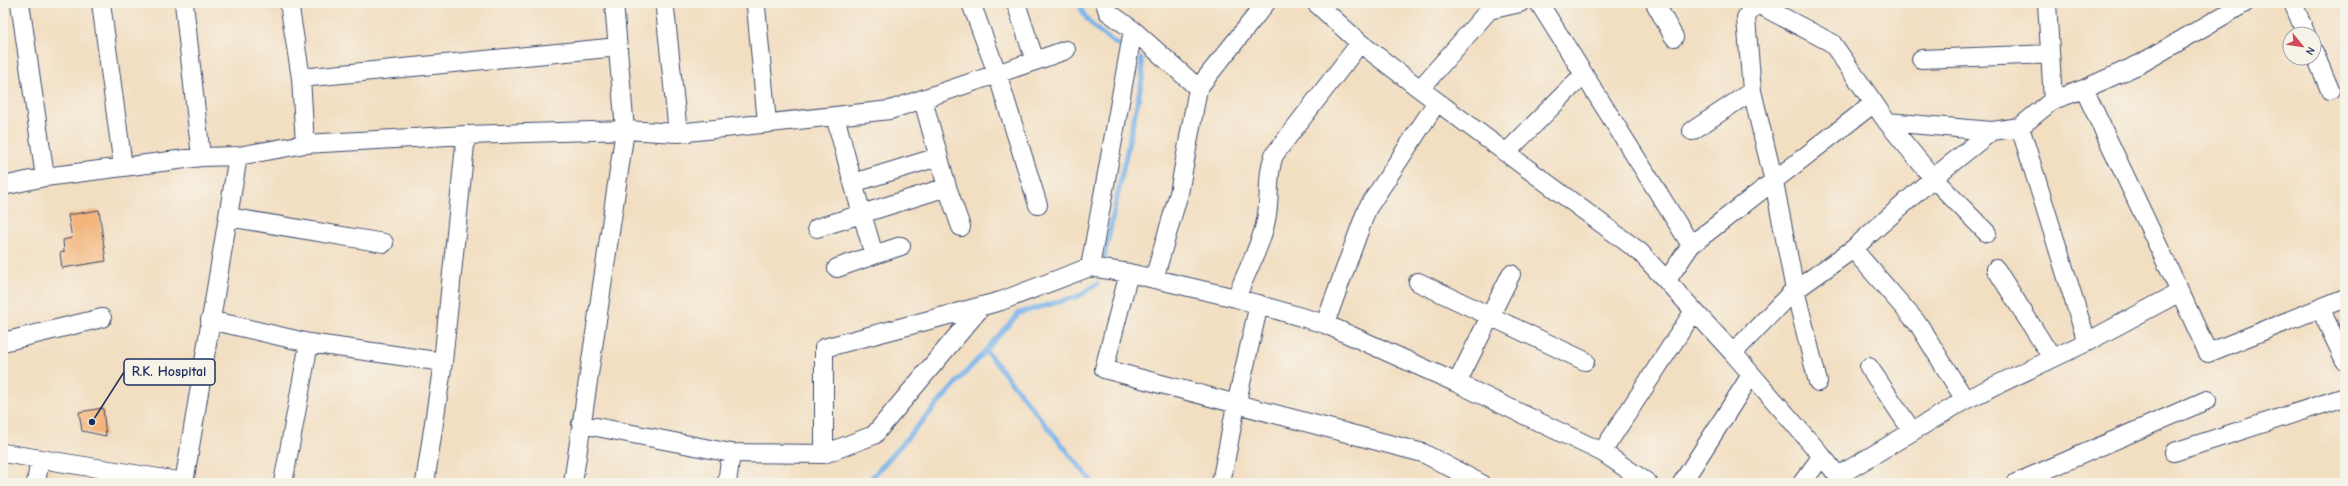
<svg xmlns="http://www.w3.org/2000/svg" width="2348" height="486" viewBox="0 0 2348 486" font-family="'Comic Neue',sans-serif">
	<style>
		.lines { fill: none; stroke-linecap: round; stroke-linejoin: round }
		.stream { stroke: #79b4ea; stroke-width: 5 }
		.building { fill: #f2b479 }
		.street-casing { stroke: #3b496d; stroke-width: 20 }
		.street { stroke: #fff; stroke-width: 18 }
		.leader { fill: none; stroke: #1b2f5e; stroke-width: 1.5 }
		.callout-dot { fill: #1b2f5e; stroke: #f7f3e8; stroke-width: 1.5 }
		.callout { fill: #f7f3e8; stroke: #1b2f5e; stroke-width: 1.5 }
		.callout-label { font-size: 14px; text-anchor: middle; font-weight: bold; fill: #1b2f5e }
	</style>
	<rect width="100%" height="100%" fill="#f7f3e8"/>
	<filter id="ink" filterUnits="userSpaceOnUse"><feTurbulence type="fractalNoise" baseFrequency=".025" numOctaves="2"/><feDisplacementMap in="SourceGraphic" scale="8" xChannelSelector="R" yChannelSelector="G"/><feConvolveMatrix kernelMatrix="1 2 1 2 8 2 1 2 1" color-interpolation-filters="sRGB"/></filter>
	<filter id="wash" filterUnits="userSpaceOnUse"><feTurbulence type="fractalNoise" baseFrequency=".012" numOctaves="4" result="noise"/><feDisplacementMap in="SourceGraphic" scale="16" xChannelSelector="R" yChannelSelector="G"/><feGaussianBlur stdDeviation="0.9" result="paint"/><feColorMatrix in="noise" values="0 0 0 0 0 0 0 0 0 0 0 0 0 0 0 0 0 1.4 0 .05"/><feComposite in="paint" operator="in"/></filter>
	<g filter="url(#wash)">
		<rect width="100%" height="100%" fill="#f2dec1"/>
		<g class="lines">
			<path class="stream" d="M1079 3C1084 23 1106 38 1123 48
				M1104 258 1143 76 1141 59
				M986 351 1093 483
				M867 483 1019 313 1079 296 1097 284"/>
		</g>
		<g id="blocks">
			<path class="building" d="M99 210 106 261 62 268 60 253 64 252 63 240 72 238 68 215Z
				M103 408 106 436 82 431 79 412Z"/>
		</g>
	</g>
	<g filter="url(#ink)">
		<use href="#blocks" fill-opacity="0" stroke="#3b496d" stroke-width="1"/>
		<g class="lines">
			<defs>
				<path id="street" d="M20 3 45 177
					M101 3 123 167
					M184 3 201 157
					M289 3 301 78 305 144
					M971 3 997 73 1038 205
					M1105 3 1108 12 1133 30 1198 88
					M1316 3 1360 43 1420 89 1640 252 1733 353 1822 456 1838 476 1840 483
					M1539 3 1691 245
					M1655 3 1674 37
					M1754 3 1746 18 1752 91 1774 182 1795 290 1818 382
					M1756 3 1832 43 1887 122 1933 178 1987 233
					M2047 3 2053 100
					M2293 3 2306 34
					M756 7 767 123
					M665 9 678 133
					M2314 52 2330 90
					M1921 59 2049 54
					M1035 61 1066 50
					M301 78 618 47
					M1420 89 1489 10 1520 3
					M2084 89 2180 292
					M835 116 853 183 938 157
					M1887 122 1992 131
					M2020 127 2087 342
					M1692 131 1752 91
					M1506 153 1584 74
					M853 183 874 255 901 246
					M3 186 45 177 201 157 238 156 305 144 466 135 625 130 678 133 890 110 1035 61 1016 3
					M947 187 961 227
					M228 217 384 243
					M817 228 947 187 923 100
					M1853 249 1919 325 1965 400
					M1090 267 1129 273 1236 298 1325 324 1457 383 1602 452 1648 483
					M837 268 874 255
					M1996 269 2052 358
					M1129 273 1104 369 1423 453 1480 483
					M1154 279 1179 193 1198 88 1266 3
					M1667 280 1691 245 1874 103
					M1418 282 1585 361
					M1236 298C1245 275 1262 243 1266 220 1271 198 1266 176 1274 155L1360 43
					M2320 308 2345 361
					M210 320 309 343 443 362
					M1325 324 1367 209 1437 102
					M3 342 102 318
					M1733 353 1790 294 1853 249 1933 178 1992 131 2020 127 2053 100 2084 89 2140 64 2245 3
					M1869 367 1912 431
					M1457 383 1511 274
					M581 424 731 453 824 454 874 435 982 306
					M1602 452 1694 311
					M2174 452 2345 397
					M3 453 184 482
					M824 454V348L1001 301 1090 267 1133 30
					M1838 476 1965 400 2087 342 2180 292 2208 353 2345 298
					M36 483 40 459
					M184 483 238 156
					M283 483 309 343
					M425 483 443 362 466 135
					M573 483 625 130 614 3
					M727 483 731 453
					M1221 483 1236 405 1259 304
					M1682 483 1751 375
					M1802 483 1822 456
					M2016 483 2207 400"/>
			</defs>
			<use href="#street" class="street-casing"/>
			<use href="#street" class="street"/>
		</g>
	</g>
	<path class="leader" d="M92 422L124 372"/>
	<circle class="callout-dot" cx="92" cy="422" r="4"/>
	<rect class="callout" x="124" y="359" width="91" height="26" rx="4"/>
	<g class="callout-label">
		<text x="169" y="376">R.K. Hospital</text>
	</g>
	<rect width="2348" height="486" fill="none" stroke="#f7f3e8" stroke-width="16"/>
	<g transform="translate(2302 46) rotate(120)"><circle r="19" fill="#f7f3e8" stroke="#9fa5b1"/>
	<path d="M0-3L7 15L0 10L-7 15Z" fill="#d1495b"/>
	<text y="-6" font-size="11" font-weight="bold" text-anchor="middle" fill="#1b2f5e">N</text>
	</g>
</svg>
